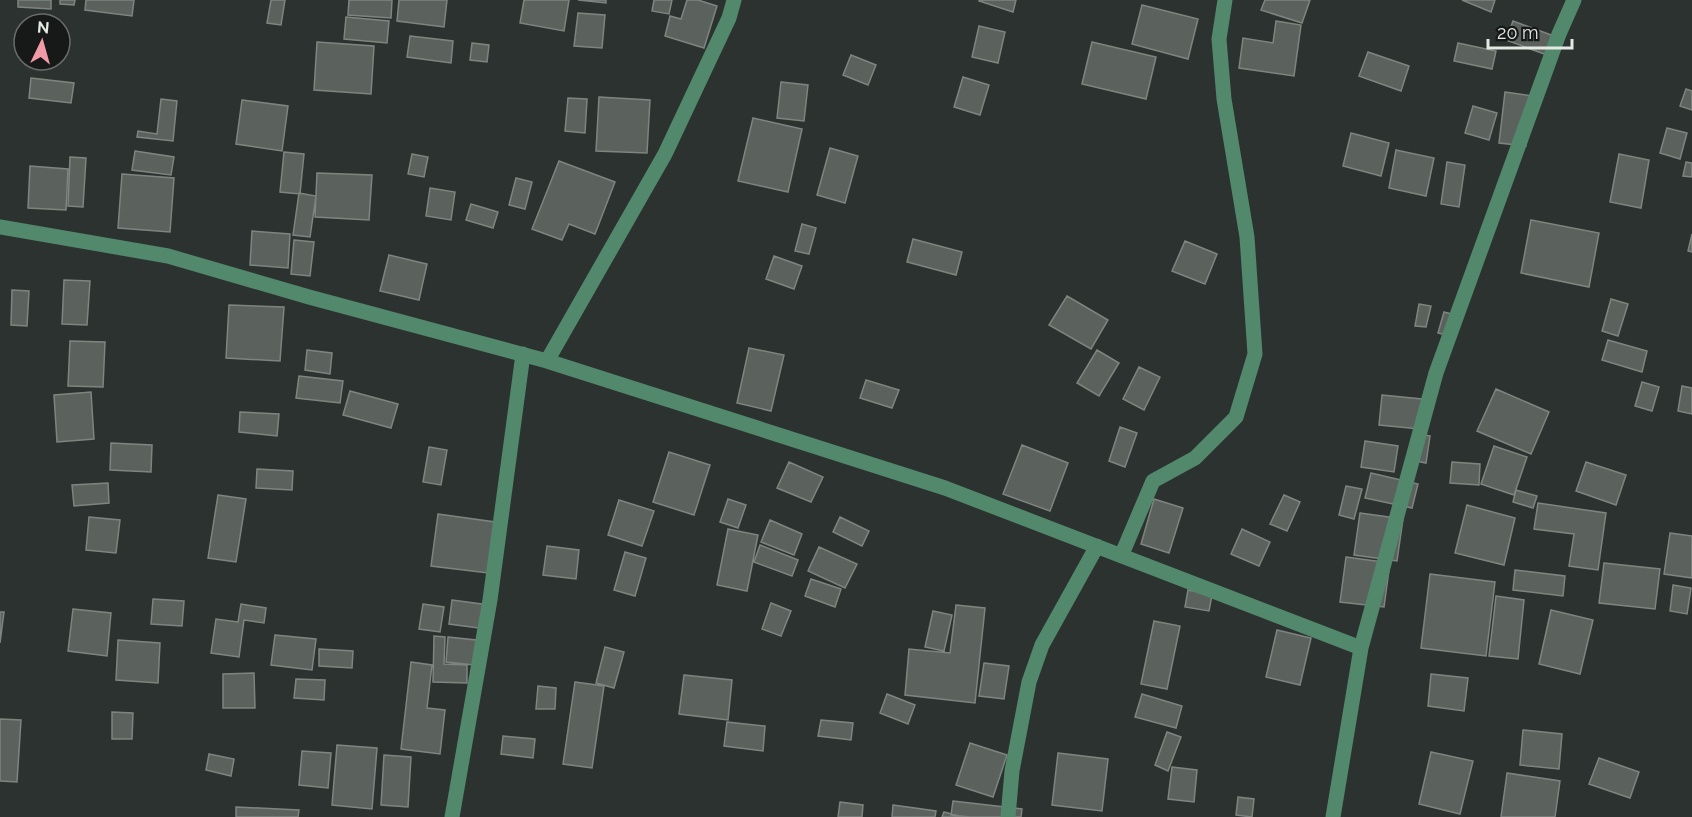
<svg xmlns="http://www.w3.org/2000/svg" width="1692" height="817" viewBox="0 0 1692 817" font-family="Raleway,sans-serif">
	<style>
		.building { fill: #5b625e; stroke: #7e8581; stroke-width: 1.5 }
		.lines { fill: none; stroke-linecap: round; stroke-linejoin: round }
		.minor { stroke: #52886c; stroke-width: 15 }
	</style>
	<rect width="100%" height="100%" fill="#2c322f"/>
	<path class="building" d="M18 0H51V9L18 7Z
		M60 0H75L74 5 60 4Z
		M86 0H134L132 16 85 10Z
		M271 0H285L281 25 267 23Z
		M349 0H392L391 18 348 15Z
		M399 0H447L444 27 397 21Z
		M524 0H569L564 31 520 23Z
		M578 0H606V3Z
		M654 0H672L669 14 652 11Z
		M687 0H698L717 6 704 48 665 36 670 16 681 19Z
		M980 0H1016L1013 12 979 1Z
		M1265 0H1310L1302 23 1261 10Z
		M1462 0H1495L1491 12Z
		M1142 5 1198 19 1188 59 1132 44Z
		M578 13 605 15 602 48 574 46Z
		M346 17 389 21 387 43 344 39Z
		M1276 21 1301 25 1294 76 1239 68 1243 38 1273 43Z
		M1513 21 1554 36 1547 55 1506 40Z
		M979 26 1005 32 998 63 972 57Z
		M410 36 453 41 451 63 407 57Z
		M317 42 374 46 371 94 314 90Z
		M1092 42 1156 57 1146 99 1082 84Z
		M472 43 489 45 487 62 470 60Z
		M1458 43 1496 51 1492 69 1454 61Z
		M1368 52 1409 66 1401 91 1359 76Z
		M851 55 876 65 868 85 843 75Z
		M963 77 989 85 980 115 954 107Z
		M31 78 74 83 71 103 29 98Z
		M781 82 808 85 804 121 777 118Z
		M1686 89 1692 91V110L1680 106Z
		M1505 92 1532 96 1526 146 1499 143Z
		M599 97 650 100 647 153 596 151Z
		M568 98 587 99 585 133 565 131Z
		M161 99 177 101 173 141 137 137 138 131 157 134Z
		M242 100 288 106 282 151 236 144Z
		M1473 106 1497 113 1489 140 1465 133Z
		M753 118 802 129 788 192 738 181Z
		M1667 128 1687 133 1680 159 1660 153Z
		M1351 133 1389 143 1381 176 1343 166Z
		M830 148 858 156 845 203 817 195Z
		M1396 150 1434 158 1426 196 1389 188Z
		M135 151 174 157 171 175 132 170Z
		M284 152 304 154 300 194 280 192Z
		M412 154 428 157 424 177 408 174Z
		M1619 154 1649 160 1641 208 1610 202Z
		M70 157 86 158 83 207 68 206Z
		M559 161 615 182 595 234 569 224 562 240 532 229Z
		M1447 162 1465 165 1459 207 1441 204Z
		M1686 162 1692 163V177L1683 176Z
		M30 166 68 169 66 210 28 208Z
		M317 173 372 175 369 220 315 217Z
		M122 174 174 178 170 232 118 228Z
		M516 178 532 182 525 209 509 205Z
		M430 188 455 192 451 220 426 216Z
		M299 193 316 196 310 237 293 235Z
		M471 204 498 212 493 228 466 220Z
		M1531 220 1599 233 1589 287 1521 273Z
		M802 224 816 228 809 254 795 251Z
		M252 231 290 234 288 268 250 265Z
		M1692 234V252L1688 251Z
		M913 239 962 252 956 275 907 262Z
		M294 240 314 242 310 276 291 274Z
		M1185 241 1217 254 1205 284 1172 271Z
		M389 255 427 264 419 300 380 291Z
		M774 256 802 266 794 289 766 279Z
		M64 280 90 281 87 325 62 324Z
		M12 290 29 291 27 326 11 325Z
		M1067 296 1108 320 1091 349 1049 325Z
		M1611 299 1628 304 1618 336 1602 331Z
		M1419 304 1431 306 1426 327 1415 326Z
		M229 305 284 307 280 361 226 358Z
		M1444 312 1460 316 1454 337 1438 333Z
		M1608 340 1647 351 1642 372 1602 360Z
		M70 341 105 342 103 387 68 386Z
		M749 348 784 355 771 411 737 403Z
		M307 350 332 353 330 374 305 370Z
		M1097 350 1119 363 1099 396 1077 383Z
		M1139 367 1160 377 1144 410 1123 399Z
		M299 376 343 381 340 403 296 398Z
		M866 380 899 390 892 408 860 398Z
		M1642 382 1659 387 1652 411 1635 406Z
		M1682 386 1692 388V414L1678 411Z
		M1496 389 1549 412 1531 454 1477 431Z
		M350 391 398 404 391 428 343 415Z
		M91 392 94 439 57 442 54 395Z
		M1382 395 1422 399 1419 429 1379 425Z
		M240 412 279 414 277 436 239 432Z
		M1120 427 1137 433 1125 467 1109 461Z
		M1415 434 1430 436 1426 463 1410 460Z
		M1365 441 1398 446 1394 472 1361 467Z
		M111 443 152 445 151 472 110 470Z
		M1022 445 1068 463 1050 511 1003 494Z
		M1494 446 1527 457 1514 495 1481 484Z
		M429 447 447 450 441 485 423 482Z
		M669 452 710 465 694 515 653 502Z
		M789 462 823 477 811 502 777 488Z
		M1452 462 1480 464 1479 485 1450 483Z
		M1586 462 1626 475 1616 505 1576 491Z
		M257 469 293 471 292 490 256 488Z
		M1371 473 1418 484 1412 508 1365 498Z
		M108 483 109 503 74 506 72 485Z
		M1346 486 1362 489 1354 519 1339 515Z
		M1516 490 1537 496 1533 508 1513 502Z
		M218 495 246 499 236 562 208 558Z
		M1284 495 1300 502 1287 531 1270 524Z
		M728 499 746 505 738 528 720 522Z
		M1154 499 1183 508 1169 553 1141 544Z
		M619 500 654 511 642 546 608 535Z
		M1538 503 1606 513 1598 570 1569 566 1574 534 1534 529Z
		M1467 505 1515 518 1504 565 1455 553Z
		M1360 513 1403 519 1397 561 1354 555Z
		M438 514 495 522 488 573 431 566Z
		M89 517 120 520 116 553 86 550Z
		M840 517 869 531 862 546 833 532Z
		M770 520 802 534 794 555 761 542Z
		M728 529 758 535 747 591 717 585Z
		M1242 529 1270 542 1259 566 1231 554Z
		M1670 533 1692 536V578L1664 574Z
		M760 545 798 560 792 576 754 562Z
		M547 546 579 550 576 579 543 575Z
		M819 547 857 564 845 588 808 571Z
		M625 552 646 558 635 596 614 590Z
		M1346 557 1390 563 1384 607 1340 602Z
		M1604 563 1660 569 1655 609 1599 603Z
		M1515 570 1565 576 1563 596 1513 590Z
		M1430 574 1495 582 1486 656 1421 648Z
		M811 579 841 589 835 607 805 596Z
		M1673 585 1691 588 1687 614 1670 611Z
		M1188 590 1212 595 1209 611 1185 607Z
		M1496 596 1524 600 1518 659 1489 656Z
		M153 599 184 601 182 626 151 624Z
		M452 600 489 605 486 629 449 624Z
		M771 603 791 611 781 636 762 629Z
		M241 604 266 608 264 623 244 620 239 657 211 653 216 619 238 622Z
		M423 604 444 607 440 632 419 629Z
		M956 605 985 608 975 703 905 695 909 649 950 653Z
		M73 609 111 613 107 656 68 651Z
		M1551 610 1593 620 1580 674 1539 664Z
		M933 611 952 615 944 651 925 647Z
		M0 612H4L0 643Z
		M1154 621 1180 626 1167 689 1141 684Z
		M1277 630 1311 638 1300 685 1266 677Z
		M275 635 316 639 312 670 271 665Z
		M434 636 445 637 444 664 467 665V683L433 682Z
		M448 637 476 640 474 665 446 662Z
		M118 640 160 643 158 683 116 680Z
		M605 647 624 652 614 688 596 683Z
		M319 649 353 651 352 668 319 666Z
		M411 662 432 665 427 708 445 710 440 754 401 749Z
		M984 663 1009 666 1004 699 979 696Z
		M254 673 255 708H223V674Z
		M1431 674 1468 678 1464 711 1428 706Z
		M684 675 732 680 728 720 679 714Z
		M296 679 325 680 324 700 294 698Z
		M575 682 604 686 592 768 563 764Z
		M538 686 556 688 555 709H536Z
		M887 694 915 705 908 724 880 713Z
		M1142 694 1182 706 1176 728 1135 717Z
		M112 712 133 713 132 739H112Z
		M0 719 21 720 17 782 0 781Z
		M821 720 853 723 851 740 818 736Z
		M727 722 765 726 763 751 724 746Z
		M1523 730 1562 734 1559 769 1520 765Z
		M1167 732 1181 737 1168 771 1155 765Z
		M503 736 535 739 533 758 501 754Z
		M970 743 1007 755 993 797 956 785Z
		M337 745 377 748 372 809 332 805Z
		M302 751 331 753 328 788 299 785Z
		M1431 752 1473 761 1460 814 1419 804Z
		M1058 753 1108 759 1102 811 1052 805Z
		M209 754 234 759 231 776 206 770Z
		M384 755 411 757 408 807 381 805Z
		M1599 758 1639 772 1630 798 1589 784Z
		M1172 767 1197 770 1194 802 1168 799Z
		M1507 773 1560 781 1555 817H1501Z
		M1238 797 1254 799 1252 817 1236 815Z
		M953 801 1022 809 1021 817H970L951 815Z
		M840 802 863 805 862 817H838Z
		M893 805 936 811 935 817H892Z
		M236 807 299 810 298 817H236Z
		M944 812 963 817H942Z"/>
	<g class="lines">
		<path class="minor" d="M0 227 168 256 309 297 547 361 945 488 1361 648
			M547 361 665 154 729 18 734 0
			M1122 554 1153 481 1195 458 1236 417 1255 354 1247 237 1224 99 1219 39 1225 0
			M452 817 490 600 523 354
			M1008 817 1012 771 1029 682 1042 645 1097 546
			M1333 817 1361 648 1436 373 1559 34 1574 0"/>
	</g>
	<g transform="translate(42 42) rotate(5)"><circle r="28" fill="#171918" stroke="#696c6a" stroke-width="1.5"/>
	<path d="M0-4.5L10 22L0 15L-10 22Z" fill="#f39aa7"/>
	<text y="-9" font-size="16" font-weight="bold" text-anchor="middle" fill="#e5e9e6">N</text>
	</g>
	<path d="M1488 39v9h84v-9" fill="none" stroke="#e5e9e6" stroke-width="3"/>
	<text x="1497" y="39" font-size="18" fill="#e5e9e6" stroke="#171918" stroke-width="4.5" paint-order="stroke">20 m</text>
</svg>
